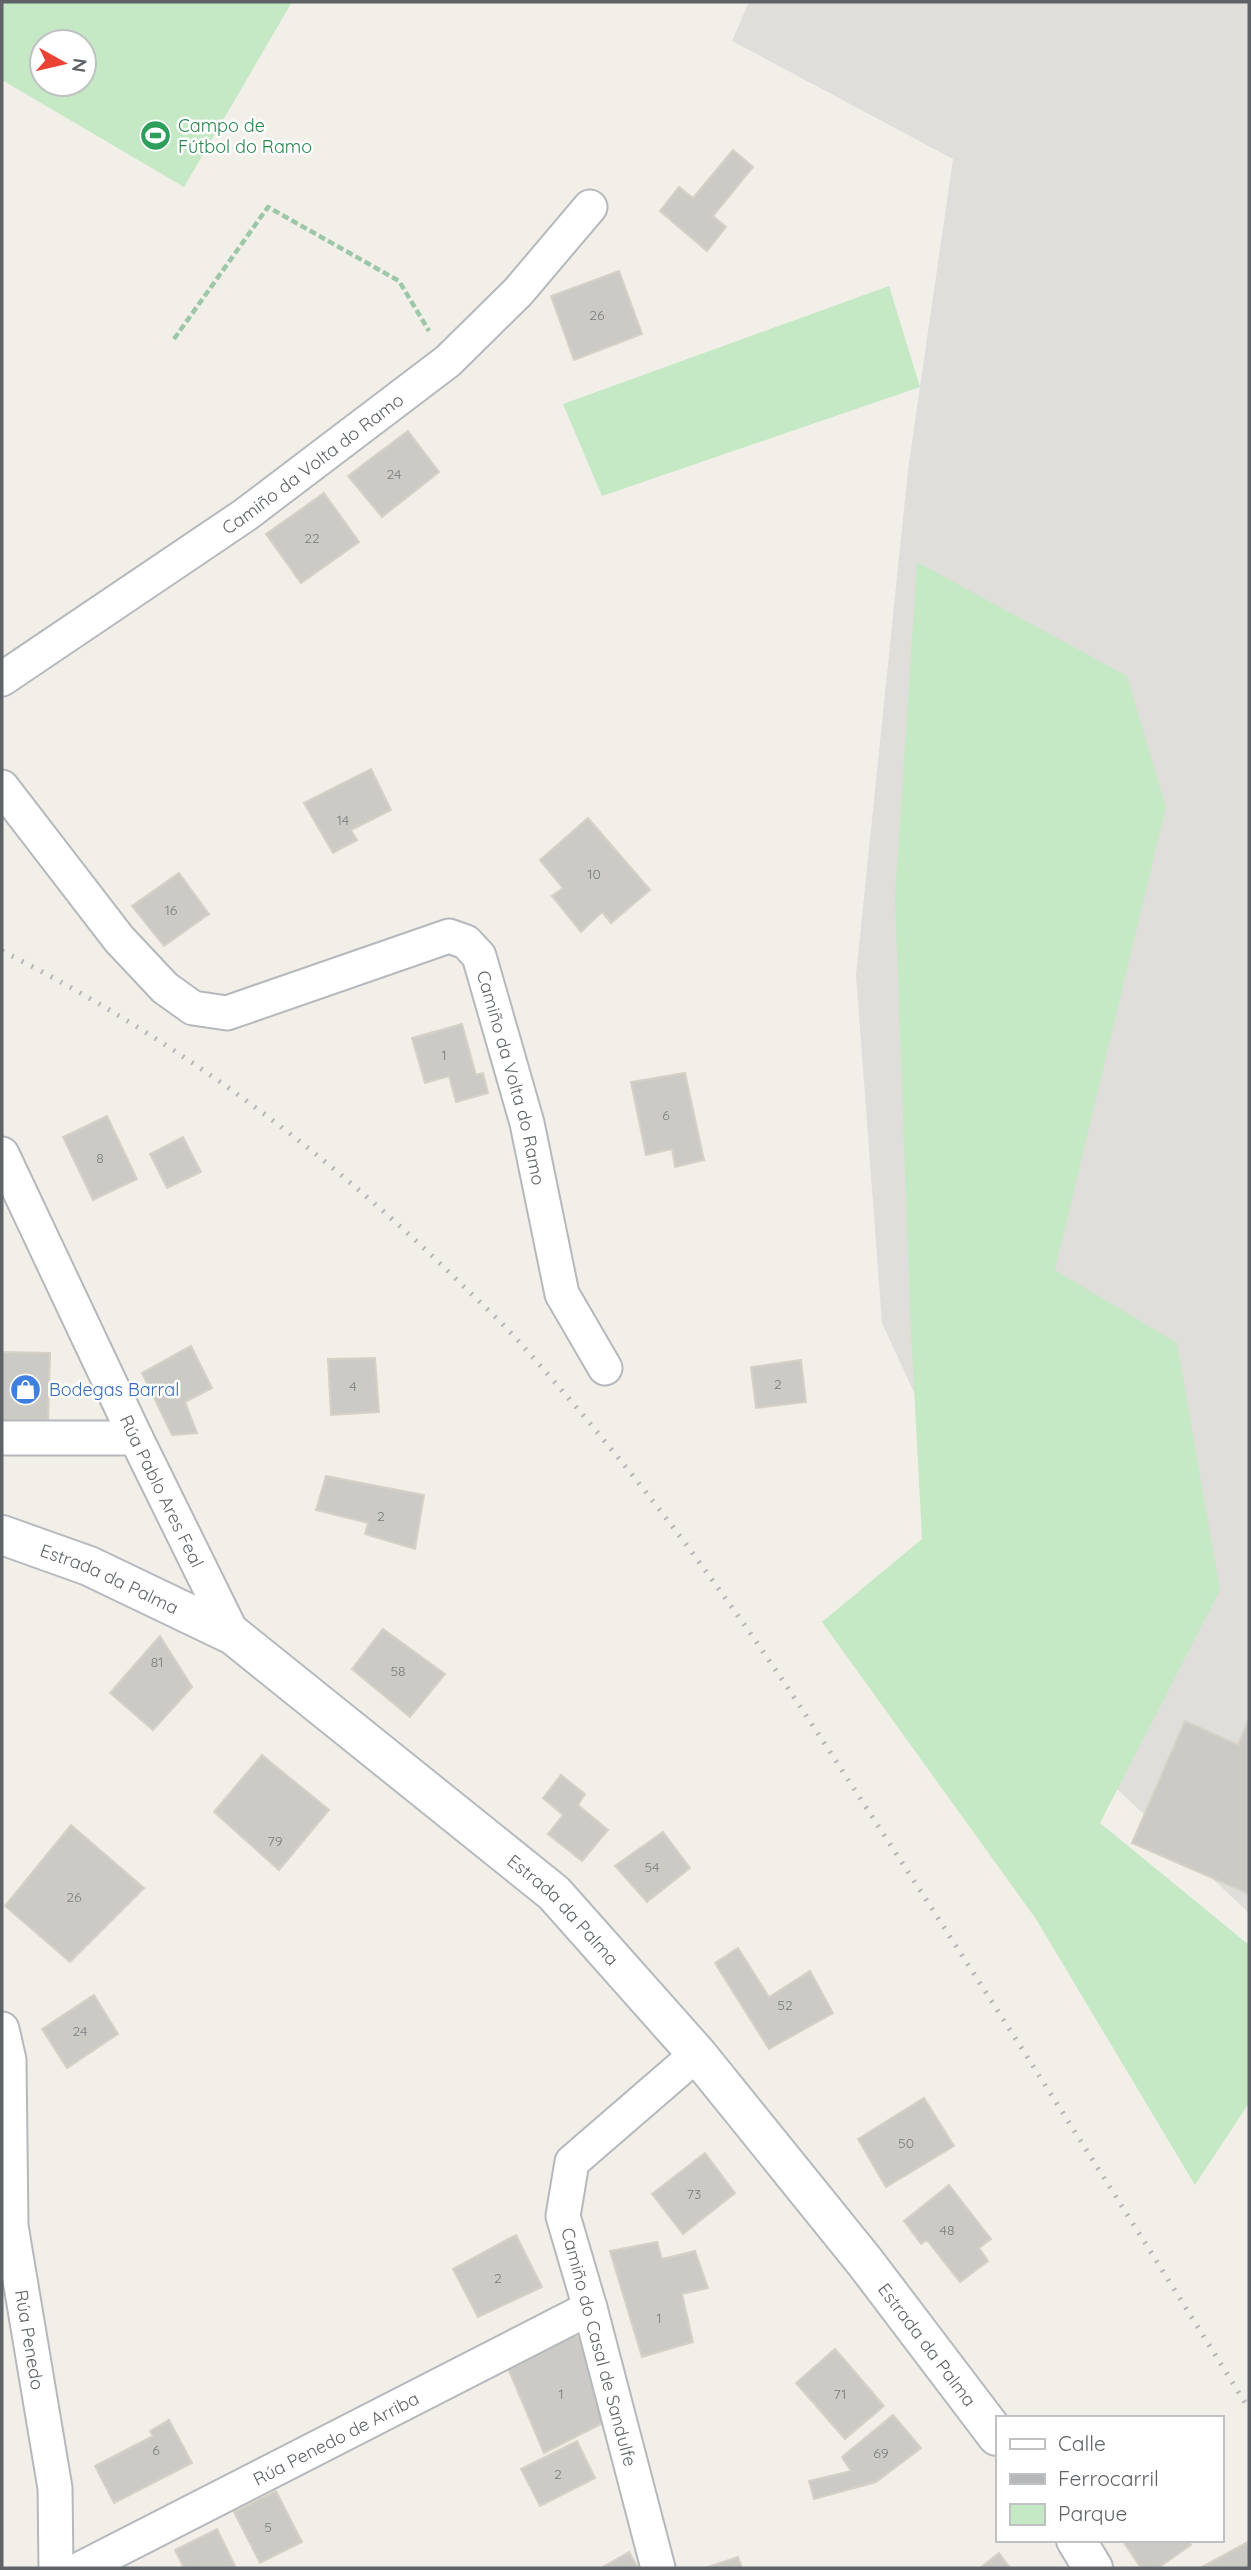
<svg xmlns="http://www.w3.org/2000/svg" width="1251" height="2570" viewBox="0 0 1251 2570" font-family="Quicksand,sans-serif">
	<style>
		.industrial { fill: #e0deda }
		.green { fill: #c5e8c5; fill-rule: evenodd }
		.building { fill: #cccac5; stroke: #d6d1c6; stroke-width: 2 }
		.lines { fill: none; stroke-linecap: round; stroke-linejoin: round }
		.street-casing { stroke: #b5b8bc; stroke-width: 37 }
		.secondary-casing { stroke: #b6babf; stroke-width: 42 }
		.path { stroke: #9cc7a9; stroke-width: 4.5; stroke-dasharray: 7 3.5; stroke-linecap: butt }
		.street { stroke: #fff; stroke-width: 33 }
		.secondary { stroke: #fff; stroke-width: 38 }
		.rail { stroke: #b6b7b8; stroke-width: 5; stroke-dasharray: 2 9; stroke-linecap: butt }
		.labels { text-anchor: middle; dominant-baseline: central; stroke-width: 5; stroke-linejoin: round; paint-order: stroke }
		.number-label { font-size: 14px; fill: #7a7d7f }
		.leisure-label { font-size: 18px; fill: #27864d; stroke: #fff; text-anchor: start }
		.street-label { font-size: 18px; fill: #5f6368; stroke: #fff }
		.shop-label { font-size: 18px; fill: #366cbe; stroke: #fff; text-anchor: start }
	</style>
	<rect width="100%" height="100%" fill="#f1efe8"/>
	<path class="industrial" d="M749 2H1249V1913L1117 1789 948 1466 882 1323 856 975 908 470 953 159 732 41Z"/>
	<path class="green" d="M2 2H292L184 187 2 80ZM42 42H84V84H42Z
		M889 286 920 387 602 496 563 404Z
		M917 562 1127 676 1166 807 1055 1270 1177 1343 1220 1590 1100 1823 1249 1945V2103L1195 2185 1036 1919 822 1622 922 1539 910 1312 895 897Z"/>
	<path class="building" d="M733 150 753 167 713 216 726 227 707 251 660 211 679 187 693 198Z
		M619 271 642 334 574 360 551 296Z
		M408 431 439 472 382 517 348 476Z
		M324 493 359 542 301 583 266 534Z
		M371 769 391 810 351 830 357 840 333 853 304 803Z
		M588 818 650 890 611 923 602 912 581 932 552 896 563 888 540 860Z
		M179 873 209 914 164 946 132 906Z
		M462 1024 476 1075 483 1073 488 1093 456 1102 449 1076 425 1083 412 1038Z
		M685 1073 704 1160 675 1167 672 1149 646 1155 631 1082Z
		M107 1116 137 1179 93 1200 63 1137Z
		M183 1137 201 1172 167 1188 150 1154Z
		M191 1346 212 1388 185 1402 197 1433 172 1435 142 1373Z
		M2 1352 50 1353 48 1426 2 1424Z
		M375 1358 379 1412 331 1415 328 1359Z
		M801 1360 806 1402 756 1408 751 1367Z
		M326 1476 424 1495 415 1549 365 1534 368 1523 316 1510Z
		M383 1629 445 1674 410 1717 352 1669Z
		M160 1636 192 1687 153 1730 110 1693Z
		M1249 1719V1894L1132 1843 1185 1721 1238 1745Z
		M262 1755 329 1810 279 1870 214 1812Z
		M561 1775 585 1794 578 1805 608 1830 582 1861 548 1834 563 1815 543 1798Z
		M71 1825 144 1888 70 1962 5 1906Z
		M663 1832 690 1868 647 1902 615 1866Z
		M738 1948 769 1997 810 1971 833 2013 769 2049 715 1963Z
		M94 1995 118 2034 67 2068 42 2029Z
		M924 2098 954 2146 886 2187 858 2139Z
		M705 2153 735 2193 683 2234 652 2194Z
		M949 2185 991 2239 979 2248 988 2261 960 2282 927 2240 921 2244 904 2221Z
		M516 2235 542 2287 478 2317 453 2269Z
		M657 2242 662 2259 695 2251 708 2288 682 2294 693 2342 642 2357 610 2251Z
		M569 2333 591 2343 603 2423 544 2453 507 2366Z
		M835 2349 884 2406 845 2439 796 2383Z
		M893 2415 921 2448 876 2482 814 2499 809 2481 851 2471 842 2457Z
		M169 2420 192 2463 114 2503 95 2466 153 2436 150 2431Z
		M577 2441 595 2478 540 2506 521 2469Z
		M276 2491 302 2542 260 2563 234 2512Z
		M217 2529 236 2568H184L175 2550Z
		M1122 2540H1188L1191 2545 1158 2568H1141Z
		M1248 2542 1249 2568H1200Z
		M629 2552 638 2568H601Z
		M999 2553 1010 2568H980Z
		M738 2557 742 2568H705Z"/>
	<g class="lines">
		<defs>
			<g id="street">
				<path id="s1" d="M2 679 245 515 448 361 518 292 590 207"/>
				<path id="s2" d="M2 787 119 939 165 988 193 1008 227 1013 449 936 466 942 479 956 527 1123 562 1294 605 1368"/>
				<path id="s3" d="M2 1154 136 1438 233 1635"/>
				<path d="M2 1438H136"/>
				<path id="s4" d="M2 2029 9 2060 11 2226 55 2488 56 2568"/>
				<path id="s5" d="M82 2568 590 2308"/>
				<path d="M658 2568 590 2308 563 2216 572 2162 697 2054"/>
			</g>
			<g id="secondary">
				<path id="s6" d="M2 1535 89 1566 233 1635 554 1893 697 2054 865 2262 997 2436"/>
				<path d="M1076 2540 1093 2568"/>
			</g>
		</defs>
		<use href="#street" class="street-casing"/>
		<use href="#secondary" class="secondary-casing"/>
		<path class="path" d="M174 339 268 207 399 281 429 331"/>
		<use href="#street" class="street"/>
		<use href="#secondary" class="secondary"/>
		<path class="rail" d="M2 951C169 1035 318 1145 452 1275 475 1298 500 1320 521 1344 591 1422 657 1503 718 1588 783 1677 842 1771 903 1864 1020 2044 1135 2226 1249 2409"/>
	</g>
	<defs>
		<symbol id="stadium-disc" viewBox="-11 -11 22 22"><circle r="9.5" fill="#2e9e5b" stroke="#fff"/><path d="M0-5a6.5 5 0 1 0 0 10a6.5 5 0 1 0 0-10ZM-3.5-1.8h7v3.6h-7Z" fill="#fff"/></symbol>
		<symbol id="shop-disc" viewBox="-11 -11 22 22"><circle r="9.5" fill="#3f7fe0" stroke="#fff"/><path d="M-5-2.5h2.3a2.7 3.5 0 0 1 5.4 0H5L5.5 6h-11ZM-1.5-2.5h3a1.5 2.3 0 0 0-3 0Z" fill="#fff"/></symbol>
	</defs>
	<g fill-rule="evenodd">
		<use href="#stadium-disc" x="138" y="118" width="35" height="35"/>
		<use href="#shop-disc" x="8" y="1372" width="35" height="35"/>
	</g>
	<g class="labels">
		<g class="number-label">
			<text x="597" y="315">26</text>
			<text x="394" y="474">24</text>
			<text x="312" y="538">22</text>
			<text x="343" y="820">14</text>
			<text x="594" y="874">10</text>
			<text x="171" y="910">16</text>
			<text x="444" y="1055">1</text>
			<text x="666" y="1115">6</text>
			<text x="100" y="1158">8</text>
			<text x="778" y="1384">2</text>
			<text x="353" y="1386">4</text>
			<text x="381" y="1516">2</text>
			<text x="157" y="1662">81</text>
			<text x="398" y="1671">58</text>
			<text x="275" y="1841">79</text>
			<text x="652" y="1867">54</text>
			<text x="74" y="1897">26</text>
			<text x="785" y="2005">52</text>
			<text x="80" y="2031">24</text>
			<text x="906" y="2143">50</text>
			<text x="694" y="2194">73</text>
			<text x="947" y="2230">48</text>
			<text x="498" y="2278">2</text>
			<text x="659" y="2318">1</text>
			<text x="561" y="2394">1</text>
			<text x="840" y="2394">71</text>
			<text x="156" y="2450">6</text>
			<text x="881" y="2453">69</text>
			<text x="558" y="2474">2</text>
			<text x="268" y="2527">5</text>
		</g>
		<g class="leisure-label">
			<text x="178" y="125">Campo de<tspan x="178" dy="21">Fútbol do Ramo</tspan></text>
		</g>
		<g class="street-label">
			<text stroke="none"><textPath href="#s1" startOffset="378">Camiño da Volta do Ramo</textPath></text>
			<text stroke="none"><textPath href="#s2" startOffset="726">Camiño da Volta do Ramo</textPath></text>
			<text stroke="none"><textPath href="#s3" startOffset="373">Rúa Pablo Ares Feal</textPath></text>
			<text stroke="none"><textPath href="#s6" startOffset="116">Estrada da Palma</textPath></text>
			<text stroke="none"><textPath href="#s6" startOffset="682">Estrada da Palma</textPath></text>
			<text stroke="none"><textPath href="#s4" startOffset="313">Rúa Penedo</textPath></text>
			<text stroke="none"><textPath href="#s6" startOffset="1250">Estrada da Palma</textPath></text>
			<text transform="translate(599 2347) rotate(75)">Camiño do Casal de Sandulfe</text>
			<text stroke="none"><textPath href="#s5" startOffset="285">Rúa Penedo de Arriba</textPath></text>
		</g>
		<g class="shop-label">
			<text x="49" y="1389">Bodegas Barral</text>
		</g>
	</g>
	<rect width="1251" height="2570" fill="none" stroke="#5f6368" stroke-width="7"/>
	<rect x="996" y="2416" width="228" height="126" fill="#ffffff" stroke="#bfc1c3" stroke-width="2"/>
	<rect x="1010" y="2439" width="35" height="10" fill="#ffffff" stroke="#bfc1c3" stroke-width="2"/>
	<text x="1058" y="2451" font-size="21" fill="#5f6368">Calle</text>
	<rect x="1010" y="2474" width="35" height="10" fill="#b6b7b8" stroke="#bfc1c3" stroke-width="2"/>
	<text x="1058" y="2486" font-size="21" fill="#5f6368">Ferrocarril</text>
	<rect x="1010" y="2504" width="35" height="21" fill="#c5e8c5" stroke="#bfc1c3" stroke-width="2"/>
	<text x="1058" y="2521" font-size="21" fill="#5f6368">Parque</text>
	<g transform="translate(63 63) rotate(98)"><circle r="33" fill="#ffffff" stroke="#bfc1c3" stroke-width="2"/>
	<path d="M0-5L12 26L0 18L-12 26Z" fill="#ea4335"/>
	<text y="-10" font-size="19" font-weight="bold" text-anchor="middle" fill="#5f6368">N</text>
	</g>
</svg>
